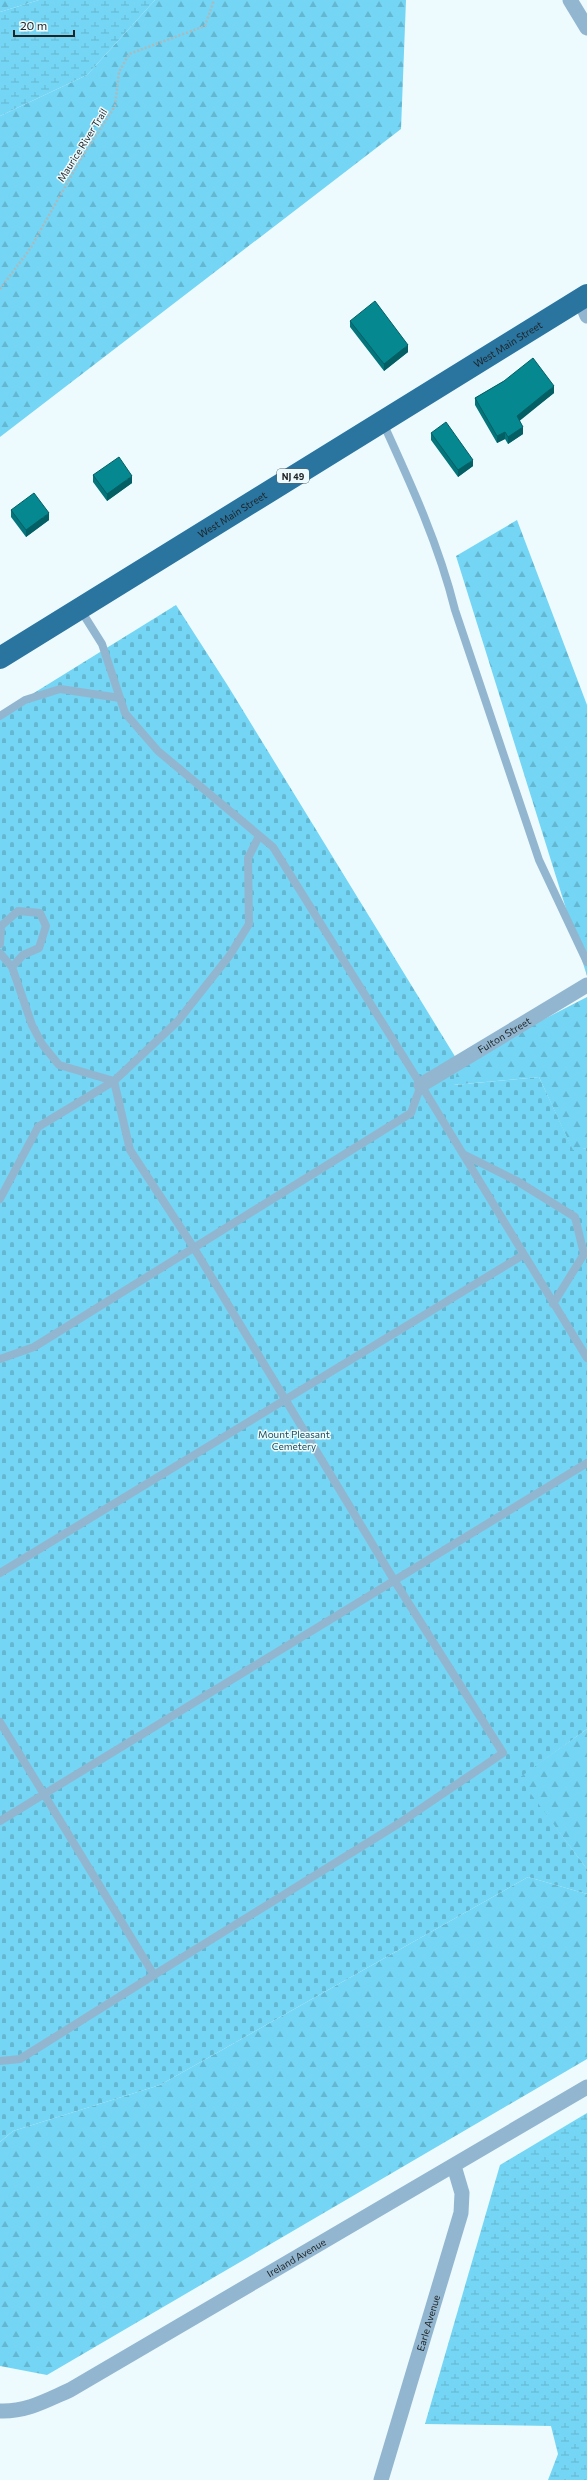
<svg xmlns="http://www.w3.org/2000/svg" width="587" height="2480" viewBox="0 0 587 2480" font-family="Commissioner,sans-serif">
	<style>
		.forest { fill: url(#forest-firs) }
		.wetland { fill: url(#wetland-marsh) }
		.cemetery { fill: url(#cemetery-stones) }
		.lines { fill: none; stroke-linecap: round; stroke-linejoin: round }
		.path { stroke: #aeb9bc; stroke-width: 2.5; stroke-dasharray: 2 2; stroke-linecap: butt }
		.service { stroke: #92b6d0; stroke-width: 8 }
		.minor { stroke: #92b6d0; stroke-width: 15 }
		.trunk { stroke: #2a74a0; stroke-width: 22 }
		.wall { fill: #05757c }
		.shaded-wall { fill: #045f65 }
		.building { fill: #068890; stroke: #045f65 }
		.labels { text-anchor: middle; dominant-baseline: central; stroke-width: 3; stroke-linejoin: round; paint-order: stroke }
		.shield { fill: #edfafe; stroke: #5d6466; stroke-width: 1 }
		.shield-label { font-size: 9px; font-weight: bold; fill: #1f2425 }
		.street-label { font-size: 10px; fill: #1f2425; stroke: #edfafe }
		.park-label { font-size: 10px; fill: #184d5c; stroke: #edfafe }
	</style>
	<defs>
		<pattern id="forest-firs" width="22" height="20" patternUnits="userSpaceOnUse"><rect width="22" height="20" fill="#74d5f4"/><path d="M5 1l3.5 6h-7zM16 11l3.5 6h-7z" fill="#64b7d1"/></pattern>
		<pattern id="wetland-marsh" width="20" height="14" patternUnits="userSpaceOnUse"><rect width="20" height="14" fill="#74d5f4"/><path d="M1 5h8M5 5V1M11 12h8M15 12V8" fill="none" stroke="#64b7d1"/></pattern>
		<pattern id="cemetery-stones" width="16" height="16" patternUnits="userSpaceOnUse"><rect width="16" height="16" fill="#74d5f4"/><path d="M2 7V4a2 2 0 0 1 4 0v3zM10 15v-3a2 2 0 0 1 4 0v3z" fill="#64b7d1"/></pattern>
	</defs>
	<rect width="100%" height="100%" fill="#edfafe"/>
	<path class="forest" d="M0 0H39L0 12Z
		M155 0H406L401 129 0 437V116L87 75Z
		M517 520 587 705V976L456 556Z
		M587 997V1148L573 1151 539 1077 453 1085 459 1063Z
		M587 1729V1869L518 1778Z
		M528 1877 587 1894V2059L47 2375 0 2366V2142L13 2131 160 2085Z"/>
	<path class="wetland" d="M39 0H155L87 75 0 116V12Z
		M587 2113V2480H548L558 2454 551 2426 425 2424 500 2165Z"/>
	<path class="cemetery" d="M176 605 228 686 459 1063 454 1085 539 1077 573 1150 587 1148V1729L519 1778 587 1869V1894L528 1877 160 2085 13 2131 0 2142V714Z"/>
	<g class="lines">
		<path class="path" d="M0 289 30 249 79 162 115 106 119 72 129 54 205 26 214 0"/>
		<path class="service" d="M383 423C411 484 439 545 455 610L539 860 587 962
			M80 609 102 644 125 713 158 751 273 847 421 1085
			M0 716 25 700 60 689 120 698
			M0 944 1 926 18 911 40 913 46 926 39 948 23 955 12 967
			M0 953 12 967 32 1025 42 1044 59 1065 114 1081
			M463 1154 517 1181 575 1217 584 1254 553 1304
			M0 1199 38 1127 114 1081
			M0 1359 34 1347 411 1113 421 1085 587 1358
			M0 1573 523 1255
			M0 1722 154 1975 398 1824 503 1753 394 1580 194 1248 130 1150 114 1081 178 1021 230 955 249 924 248 858 259 836
			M0 1821 587 1463
			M0 2061 20 2059 154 1975"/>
		<g class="minor">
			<path d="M570 0 587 28"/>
			<path d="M580 299 587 316"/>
			<path id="s1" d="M421 1085 587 985"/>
			<path id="s2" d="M0 2411C27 2412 47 2400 70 2390L587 2087"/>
			<path id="s3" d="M381 2480 461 2213 462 2193 454 2166"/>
		</g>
		<path class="trunk" id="s4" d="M0 658 587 295"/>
	</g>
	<path class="wall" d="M350 321 408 352 384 371 350 327Z
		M504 381 554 393 519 420 523 434 508 444 505 439 497 443 475 405V398Z
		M431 433 473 466 458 477 431 440Z
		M93 475 132 483 107 501 93 482Z
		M11 510 49 520 26 537 11 517Z"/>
	<path class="shaded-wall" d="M408 345V352L384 371V364Z
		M554 386V393L517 423V416Z
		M523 427V434L508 444V437Z
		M505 432V439L497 443V436Z
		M473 460V466L458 477V470Z
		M132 476V483L107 501V494Z
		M49 513V520L26 537V530Z"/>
	<path class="building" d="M375 301 408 345 384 364 350 321Z
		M533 358 554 386 517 416 523 427 508 437 505 432 497 436 475 398 504 381Z
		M446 422 473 460 458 470 431 433Z
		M119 457 132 476 107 494 93 475Z
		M34 493 49 513 26 530 11 510Z"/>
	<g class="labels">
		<rect class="shield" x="277" y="469" width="32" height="14" rx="3"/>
		<g class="shield-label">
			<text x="293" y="476">NJ 49</text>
		</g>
		<g class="street-label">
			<text transform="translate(82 145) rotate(-58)">Maurice River Trail</text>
			<text stroke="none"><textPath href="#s4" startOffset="597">West Main Street</textPath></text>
			<text stroke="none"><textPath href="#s4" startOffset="273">West Main Street</textPath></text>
			<text stroke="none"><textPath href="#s1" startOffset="97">Fulton Street</textPath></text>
			<text stroke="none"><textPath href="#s2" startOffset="336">Ireland Avenue</textPath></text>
			<text stroke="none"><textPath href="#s3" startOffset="164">Earle Avenue</textPath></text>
		</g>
		<g class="park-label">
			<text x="294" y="1434">Mount Pleasant<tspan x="294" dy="12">Cemetery</tspan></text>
		</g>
	</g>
	<path d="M14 30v6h60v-6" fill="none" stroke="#1f2425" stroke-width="2"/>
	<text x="20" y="30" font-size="12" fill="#1f2425" stroke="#edfafe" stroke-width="3" paint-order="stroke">20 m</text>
</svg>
